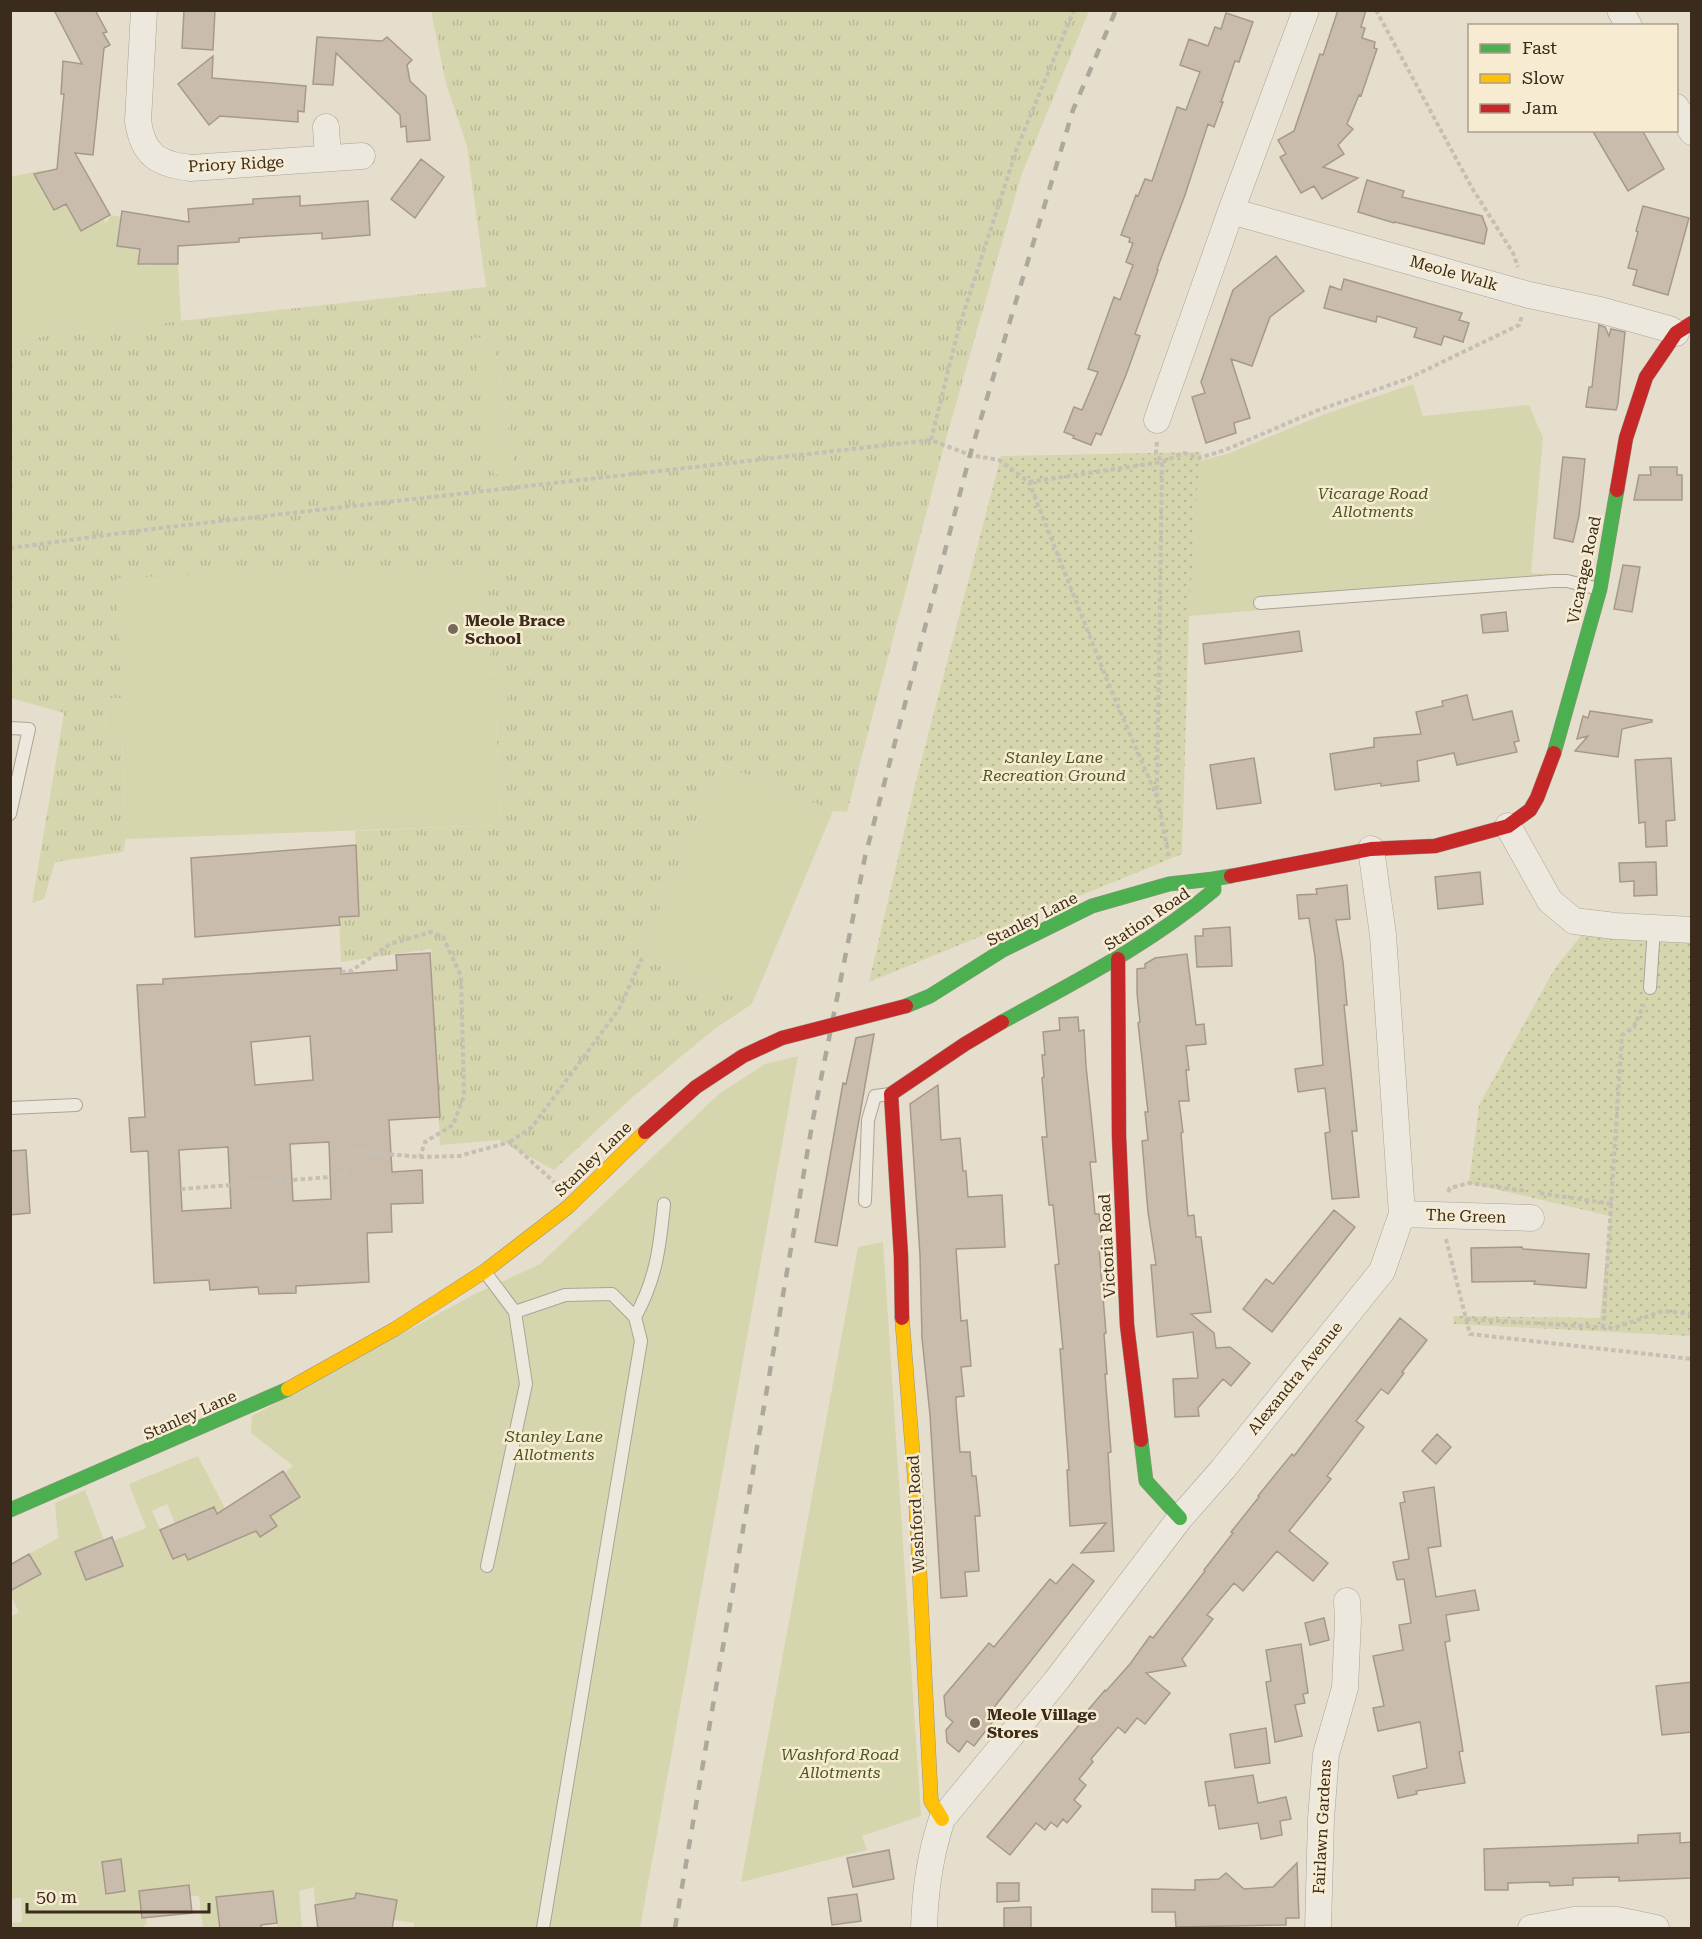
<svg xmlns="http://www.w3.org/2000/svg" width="1702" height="1939" viewBox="0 0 1702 1939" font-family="'Roboto Serif',serif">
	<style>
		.grass { fill: url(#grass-tufts); fill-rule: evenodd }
		.park { fill: url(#park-dots) }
		.garden { fill: #d6d6ae; fill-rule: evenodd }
		.building { fill: #cabcad; stroke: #a6998b; stroke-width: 1.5; fill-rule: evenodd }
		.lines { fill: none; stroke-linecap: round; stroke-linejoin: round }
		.lane-casing { stroke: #aba396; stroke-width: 14 }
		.street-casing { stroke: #aba396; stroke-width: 27 }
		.fast-casing { stroke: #9b9285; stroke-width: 15 }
		.slow-casing { stroke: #9b9285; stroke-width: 15 }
		.jam-casing { stroke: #9b9285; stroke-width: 15 }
		.path { stroke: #c6bfb5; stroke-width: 4; stroke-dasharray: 4.5 3; stroke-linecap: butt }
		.lane { stroke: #ede8de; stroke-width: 12 }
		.street { stroke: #ede8de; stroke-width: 26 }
		.fast { stroke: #4caf50; stroke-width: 14 }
		.slow { stroke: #ffc107; stroke-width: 14 }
		.jam { stroke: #c62828; stroke-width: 14 }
		.rail { stroke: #aca89e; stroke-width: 4.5; stroke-dasharray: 10 10; stroke-linecap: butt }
		.jam-bridge-casing { stroke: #9b9285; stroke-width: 15; stroke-linecap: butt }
		.jam-bridge { stroke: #c62828; stroke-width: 14 }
		.poi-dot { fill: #766a5a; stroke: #f7ecd2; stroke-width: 2 }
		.labels { text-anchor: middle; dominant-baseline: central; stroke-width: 5; stroke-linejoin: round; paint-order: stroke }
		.street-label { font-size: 16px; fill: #3a2b1d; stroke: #f7ecd2 }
		.park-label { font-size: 16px; font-style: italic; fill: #4a5722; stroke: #f7ecd2 }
		.poi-label { font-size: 16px; font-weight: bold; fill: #3a2b1d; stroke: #f7ecd2; text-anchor: start }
	</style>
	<defs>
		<pattern id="grass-tufts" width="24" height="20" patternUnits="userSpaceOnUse" patternTransform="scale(1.5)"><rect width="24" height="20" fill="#d6d6ae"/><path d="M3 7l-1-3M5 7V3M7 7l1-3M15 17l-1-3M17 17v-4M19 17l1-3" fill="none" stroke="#b8b895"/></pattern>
		<pattern id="park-dots" width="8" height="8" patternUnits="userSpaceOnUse" patternTransform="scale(1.5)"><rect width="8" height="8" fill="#d6d6ae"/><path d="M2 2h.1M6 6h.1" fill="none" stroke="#b8b895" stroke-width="1.8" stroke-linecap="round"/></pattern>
	</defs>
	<rect width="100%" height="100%" fill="#e6decc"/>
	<path class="grass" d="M431 11H1089L1021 176 944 446 847 812 833 811 721 764 639 957 752 1004 713 1030 635 1095 554 1170 499 1140 440 1145 431 949 341 962 339 917 359 915 355 831 500 825 496 716 508 715 506 680 105 699 106 735H122L126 839 123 852 55 862 44 899 32 903 64 713 11 698 10 341 27 338 486 287 467 146 446 84ZM493 336 515 472 472 339Z"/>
	<path class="park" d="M1201 452 1189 616 1182 854 869 982 916 781 1001 456Z
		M1584 932 1691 943V1336L1454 1324 1453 1316 1600 1318 1610 1216 1469 1183 1479 1105 1555 968Z"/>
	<path class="garden" d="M43 170 48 186 42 190 53 210 66 204 81 231 103 219 106 223 111 215 121 217 140 249 138 264 151 266 153 251 168 248 169 264H178L181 321 27 338 11 341 10 177Z
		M493 336 515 472 494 475 472 339Z
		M1413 384 1423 416 1529 405 1543 438 1531 573 1554 574 1552 587 1189 616 1199 461 1227 454 1325 414Z
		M487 564 491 680H507L508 715 496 716 500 825 126 839 122 735 106 736 105 699 121 698 117 578Z
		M721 764 833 811 752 1004 639 957Z
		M798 1056 640 1928H414V1923L394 1920 396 1900 357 1893 354 1906 333 1902 315 1905 314 1887 299 1891 302 1928H277L273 1891 217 1897 220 1928H203L199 1896H190L189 1885 139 1891 142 1917H146L147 1923 142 1928H11V1923L22 1922 21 1898 10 1899V1617L19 1612 11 1596V1591L40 1574 29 1554 58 1538 55 1503 85 1490 104 1540 113 1541 146 1528 129 1484 198 1456 233 1524 247 1517 260 1537 277 1526 270 1516 299 1497 284 1473 293 1466 251 1433 252 1416 471 1296 540 1264 720 1093 765 1064ZM167 1504 175 1524 214 1507 229 1542 189 1560 185 1554 173 1559 152 1511Z
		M883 1242 921 1816 862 1836 867 1850 741 1882 858 1247Z"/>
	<path class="building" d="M54 10H95L107 32 103 33 110 45 104 48 93 155 75 153 110 215 81 231 66 204 54 210 34 174 57 169 64 94H61L63 61 82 64Z
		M184 10H215L213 50 182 48Z
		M1338 10H1366L1361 27 1365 28 1362 38 1375 42 1374 48 1377 49 1361 96 1359 95 1347 124 1353 129 1338 145 1344 154 1323 167 1358 178 1322 199 1314 186 1301 193 1280 157 1286 154 1278 140 1294 131 1320 54 1323 55Z
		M1226 13 1253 22 1239 62 1235 61 1221 102H1223L1214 127 1208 124 1185 195 1157 269 1158 270 1135 334 1140 336 1126 375 1101 435 1096 433 1091 445 1073 438 1074 436 1064 432 1074 407 1082 410 1098 372 1088 369 1114 297 1120 300 1133 265 1126 262 1133 243 1129 242 1130 238 1121 235 1136 195 1138 196 1145 179 1152 181 1177 107 1186 110 1200 72 1180 65 1189 39 1208 46 1215 27 1221 29Z
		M317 37 382 41 387 37 412 60 407 65 410 81 426 96 430 140 407 142 406 126 401 127 400 115 336 53 333 85 313 84Z
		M213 56 212 78 306 86 304 112 298 111V122L220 116 209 125 178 84Z
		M1592 130H1642L1664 169 1628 191Z
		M421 159 444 177 415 218 391 199Z
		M1367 180 1404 191 1402 197 1482 216 1487 229 1484 244 1395 222 1394 223 1358 212Z
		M300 196V206L368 201 370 235 322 239V233L239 238V242L178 246V264H138L140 249 117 246 122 211 189 222 188 209 253 204V199Z
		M1643 206 1689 218 1668 295 1633 285 1637 270 1628 268 1638 232 1636 231Z
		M1276 256 1304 291 1270 317 1252 366 1231 359 1250 418 1234 423 1236 433 1206 443 1192 397 1205 393 1201 382 1233 290Z
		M1344 279 1462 313 1459 320 1469 323 1463 342 1444 336 1441 345 1414 337 1417 328 1377 316 1376 322 1324 308 1330 286 1341 290Z
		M1599 325 1605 327 1609 336 1611 329 1625 332 1618 403 1616 410 1586 407 1589 387H1592Z
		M1563 457 1585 459 1579 516 1573 542 1554 538Z
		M1650 467H1677V475H1682V500H1634L1639 475H1651Z
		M1623 565 1640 567 1632 612 1614 609Z
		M1506 612 1508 631 1483 633 1481 615Z
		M1299 631 1302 651 1205 664 1203 644Z
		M1467 695 1473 720 1512 711 1519 741 1514 742 1517 752 1457 765 1454 753 1417 761 1419 781 1381 786V783L1335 790 1330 754 1374 747V738L1421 734 1416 712 1443 706 1442 701Z
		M1590 711 1652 720V722L1622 729 1618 757 1575 751 1588 736 1577 739 1583 716 1588 718Z
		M1254 758 1261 803 1217 809 1210 765Z
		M1671 758 1675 820 1666 821 1667 846 1646 847 1645 822 1639 823 1635 760Z
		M356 845 359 916 339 917 340 925 195 937 191 858Z
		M1656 862 1657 895 1634 896V881L1620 882 1619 863Z
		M1480 872 1483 904 1438 909 1435 877Z
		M1347 885 1350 919 1336 920 1343 962 1347 1005H1344L1357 1131H1352L1359 1197 1332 1199 1325 1133 1330 1132 1325 1088 1298 1092 1295 1069 1323 1065 1315 957 1309 918 1299 919 1297 895 1317 894 1316 889Z
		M1230 927 1232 966 1197 967 1195 936H1203V929Z
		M430 953 440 1117 389 1120 392 1172 422 1170 423 1203 391 1204 392 1232 367 1233 369 1282 296 1286V1293L259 1294 258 1287 210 1290 209 1280 154 1283 148 1151 131 1152 129 1118 145 1117 137 985 163 984V979L341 968V974L397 970 396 955ZM310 1036 313 1080 255 1085 251 1042ZM329 1142 331 1199 293 1201 290 1144ZM228 1147 231 1208 182 1211 179 1150Z
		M1187 954 1196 1025 1204 1024 1206 1044 1186 1046 1189 1070H1186L1189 1101H1179L1183 1132 1181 1133 1183 1158 1188 1216 1194 1215 1196 1237H1201L1211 1312 1191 1314 1214 1333 1216 1348 1230 1347 1250 1363 1231 1386 1223 1379 1198 1408 1199 1416 1175 1417 1173 1379 1198 1378 1193 1332 1157 1337 1151 1265H1156L1148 1212 1142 1141 1148 1140 1145 1112H1148L1138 1023 1140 1022 1137 993V969L1145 968V964L1155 958Z
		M1078 1017 1079 1031 1084 1030 1086 1066 1096 1162H1090L1095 1214H1099L1103 1247 1099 1248 1106 1333 1104 1334 1107 1374H1105L1111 1452 1108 1453 1114 1551 1081 1553 1106 1523 1070 1526 1067 1470H1069L1060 1349H1063L1055 1265 1059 1264 1053 1205H1049L1042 1137H1047L1042 1078 1044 1077 1042 1055H1045L1043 1032 1060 1030 1059 1018Z
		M874 1034 837 1246 815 1242 843 1083 846 1084 856 1038Z
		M938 1085 941 1140 960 1138 963 1171H966L968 1197 1002 1195 1005 1247 956 1249 961 1321 967 1320 971 1366 961 1367 964 1396 956 1397V1403L960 1452H970L972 1476H976L980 1516H975L979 1571 965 1572 967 1596 941 1598 930 1415 922 1338 920 1255 910 1104Z
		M26 1150 30 1213 10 1215V1151Z
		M1334 1210 1355 1227 1272 1332 1243 1309 1266 1279 1273 1284Z
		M1522 1247 1523 1249 1589 1254 1586 1288 1534 1284 1535 1281 1472 1282 1471 1248Z
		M1400 1318 1427 1340 1402 1372 1404 1373 1388 1394 1381 1389 1356 1421 1364 1427 1327 1476 1331 1479 1289 1531 1328 1563 1313 1581 1277 1551 1243 1591 1234 1583 1207 1615 1213 1619 1182 1659 1186 1666 1146 1673 1170 1693 1145 1724 1137 1718 1125 1733 1118 1727 1091 1759 1093 1762 1079 1779 1086 1785 1074 1800 1081 1806 1067 1823 1063 1819 1057 1827 1051 1822 1045 1830 1036 1823 1010 1855 987 1837 1079 1725 1077 1723 1105 1690 1106 1691 1130 1664 1150 1636 1153 1638 1205 1571 1204 1570 1233 1533 1231 1532 1259 1497 1258 1496 1292 1454 1294 1456Z
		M1437 1434 1451 1447 1436 1464 1422 1451Z
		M283 1471 300 1497 270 1516 277 1526 260 1537 256 1531 188 1560 185 1554 173 1559 160 1530 214 1507 217 1514Z
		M1434 1487 1441 1546 1428 1548 1436 1597 1475 1590 1479 1610 1446 1615 1450 1641 1445 1642 1463 1751 1459 1752 1465 1783 1416 1791 1417 1794 1398 1798 1393 1776 1427 1768 1420 1722 1378 1731 1373 1708 1384 1706 1373 1656 1403 1650 1399 1625 1411 1623 1404 1579 1397 1580 1393 1562 1409 1559 1400 1503 1405 1502 1403 1492Z
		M112 1537 123 1566 86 1580 75 1552Z
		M29 1554 41 1574 10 1591V1565Z
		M1073 1564 1094 1581 988 1715 994 1720 974 1746 967 1741 959 1752 947 1742 946 1730 953 1722 946 1716 944 1696 989 1643 994 1647 1050 1579 1056 1584Z
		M1324 1618 1329 1640 1310 1645 1305 1623Z
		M1301 1644 1308 1693 1303 1694 1305 1703 1295 1705 1302 1736 1275 1742 1266 1682 1271 1681 1266 1650Z
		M1692 1682V1732L1662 1735 1656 1686Z
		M1266 1728 1270 1763 1235 1768 1230 1734Z
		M1253 1775 1258 1803 1286 1797 1291 1819 1280 1821 1282 1835 1261 1839 1258 1823 1219 1829 1215 1805 1209 1806 1205 1782Z
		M1680 1833V1843L1692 1842V1878L1619 1881V1877L1573 1878V1885L1550 1886 1549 1882 1508 1883V1890H1485L1484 1849 1638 1843V1835Z
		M889 1850 894 1879 853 1887 847 1858Z
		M121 1859 125 1891 106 1894 102 1862Z
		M1297 1863 1299 1918H1286V1925L1176 1927 1175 1912H1152V1889L1195 1890V1880L1219 1879 1226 1873 1244 1889 1273 1887Z
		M997 1883H1019V1901L997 1902Z
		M189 1885 192 1913 142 1918 139 1891Z
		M273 1891 277 1923 261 1925V1929H220L216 1897Z
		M356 1893 397 1900 392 1929H318L315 1905 355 1898Z
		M857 1894 861 1921 832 1925 828 1898Z
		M1031 1907V1929H1004V1908Z"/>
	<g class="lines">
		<defs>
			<path id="lane" d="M1260 603 1553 581H1567L1599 589
				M10 728 29 729 10 814
				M1650 988 1654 928
				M10 1108 76 1105
				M865 1201 868 1120 875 1096 890 1094
				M485 1272 515 1312 565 1295 612 1294 635 1317 641 1341 543 1928
				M635 1317C656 1280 660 1246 664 1204
				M487 1566 526 1384 515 1312"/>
			<path id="street" d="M144 10 138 121C143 155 157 164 191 168L362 156
				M1620 10 1629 26
				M1676 107 1692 132
				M326 127 328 158
				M1231 211 1529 295 1600 310 1669 329 1676 333
				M1157 420 1231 211 1306 10
				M1508 826 1550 901 1574 921 1615 926 1692 930
				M1402 1214 1531 1218
				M924 1928C925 1891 930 1855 942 1819L1056 1681 1180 1518 1223 1469 1382 1271 1402 1214 1383 935 1371 849
				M1318 1928 1321 1819 1326 1754 1345 1688 1348 1620 1347 1601
				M1531 1928 1574 1920H1617L1656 1928"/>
			<path id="fast" d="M1554 753 1600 589 1617 490
				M906 1006 930 996 1003 950 1092 906 1169 884 1213 879
				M1002 1022C1076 981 1149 945 1214 890L1213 879 1231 876
				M1141 1440 1146 1481 1180 1518
				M10 1510 288 1389"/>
			<path id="slow" d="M902 1318 915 1482 931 1801 942 1819
				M288 1389 395 1329 485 1271 568 1207 645 1132"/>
			<path id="jam" d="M1617 490 1626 438 1646 377 1676 333 1692 323
				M1231 876 1371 849 1435 846 1508 826 1530 810 1537 798 1554 753
				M1118 959 1119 1136 1127 1325 1141 1440
				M645 1132 696 1087 743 1056 782 1038
				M902 1318 901 1256 891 1094 965 1044 1002 1022"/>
		</defs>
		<use href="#lane" class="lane-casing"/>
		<use href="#street" class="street-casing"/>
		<use href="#fast" class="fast-casing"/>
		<use href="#slow" class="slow-casing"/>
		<use href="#jam" class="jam-casing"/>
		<path class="path" d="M1376 10 1472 188 1513 253 1518 267
			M931 440 959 327 1017 148 1074 10
			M1157 442 1156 453 1162 462 1157 797 1169 857
			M1029 482 1162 462 1184 453 1199 458 1225 450 1316 411 1407 379 1519 325 1522 316
			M10 548 160 528 931 440 970 455 999 460 1029 482 1111 690 1157 797
			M341 972 351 971 390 944 431 932 443 937 461 976 464 1096 453 1125 425 1142 420 1157
			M510 1142 532 1127 619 1009 642 958
			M339 1175H345L354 1151 420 1157 459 1156 510 1142 554 1182
			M181 1189 330 1177
			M1448 1192 1450 1188 1469 1183 1526 1191
			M1540 1193 1612 1204
			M1446 1239 1466 1319 1614 1328 1663 1311 1692 1314
			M1466 1319 1470 1334 1692 1359
			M1603 1328 1622 1035 1634 1027 1644 1004"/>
		<use href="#lane" class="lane"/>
		<use href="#street" class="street"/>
		<use href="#fast" class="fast"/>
		<use href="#slow" class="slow"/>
		<use href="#jam" class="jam"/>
		<path class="rail" d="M675 1928 813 1119 865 857 970 455 1073 110 1116 10"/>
		<defs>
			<path id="jam-bridge" d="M782 1038 906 1006"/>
		</defs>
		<use href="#jam-bridge" class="jam-bridge-casing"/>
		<use href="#jam-bridge" class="jam-bridge"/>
	</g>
	<g class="poi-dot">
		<circle cx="453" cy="629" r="6"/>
		<circle cx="975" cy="1723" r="6"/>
	</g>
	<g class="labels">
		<g class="street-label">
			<text transform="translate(236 164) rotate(-3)">Priory Ridge</text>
			<text transform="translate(1454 273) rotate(16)">Meole Walk</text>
			<text transform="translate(1584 570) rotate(-78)">Vicarage Road</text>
			<text transform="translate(1032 919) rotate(-27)">Stanley Lane</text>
			<text transform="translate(1147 919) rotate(-34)">Station Road</text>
			<text transform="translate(593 1159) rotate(-44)">Stanley Lane</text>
			<text transform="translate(1466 1216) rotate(2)">The Green</text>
			<text transform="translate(1107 1246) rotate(-93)">Victoria Road</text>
			<text transform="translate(1295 1378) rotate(-51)">Alexandra Avenue</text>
			<text transform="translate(190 1415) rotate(-24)">Stanley Lane</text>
			<text transform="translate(916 1514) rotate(-93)">Washford Road</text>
			<text transform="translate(1322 1827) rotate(-87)">Fairlawn Gardens</text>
		</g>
		<g class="park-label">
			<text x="1373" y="493">Vicarage Road<tspan x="1373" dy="18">Allotments</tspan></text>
			<text x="1054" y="757">Stanley Lane<tspan x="1054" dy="18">Recreation Ground</tspan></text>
			<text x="554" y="1436">Stanley Lane<tspan x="554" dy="18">Allotments</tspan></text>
			<text x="840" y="1754">Washford Road<tspan x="840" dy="18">Allotments</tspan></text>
		</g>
		<g class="poi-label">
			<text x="465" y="620">Meole Brace<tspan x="465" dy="18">School</tspan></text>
			<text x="987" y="1714">Meole Village<tspan x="987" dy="18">Stores</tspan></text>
		</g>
	</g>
	<rect width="1702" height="1939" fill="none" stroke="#3a2b1d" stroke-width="24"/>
	<rect x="1468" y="24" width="210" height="108" fill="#f7ecd2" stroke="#ab9f8a" stroke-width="1.5"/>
	<rect x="1480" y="44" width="30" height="9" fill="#4caf50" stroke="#ab9f8a" stroke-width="1.5"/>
	<text x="1522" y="54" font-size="18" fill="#3a2b1d">Fast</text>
	<rect x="1480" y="74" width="30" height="9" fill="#ffc107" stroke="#ab9f8a" stroke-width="1.5"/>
	<text x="1522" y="84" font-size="18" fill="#3a2b1d">Slow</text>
	<rect x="1480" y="104" width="30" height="9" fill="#c62828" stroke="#ab9f8a" stroke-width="1.5"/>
	<text x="1522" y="114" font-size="18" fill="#3a2b1d">Jam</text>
	<path d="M27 1903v9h182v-9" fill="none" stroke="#3a2b1d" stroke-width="3"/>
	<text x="36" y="1903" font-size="18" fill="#3a2b1d" stroke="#f7ecd2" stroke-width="4.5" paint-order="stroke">50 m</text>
</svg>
